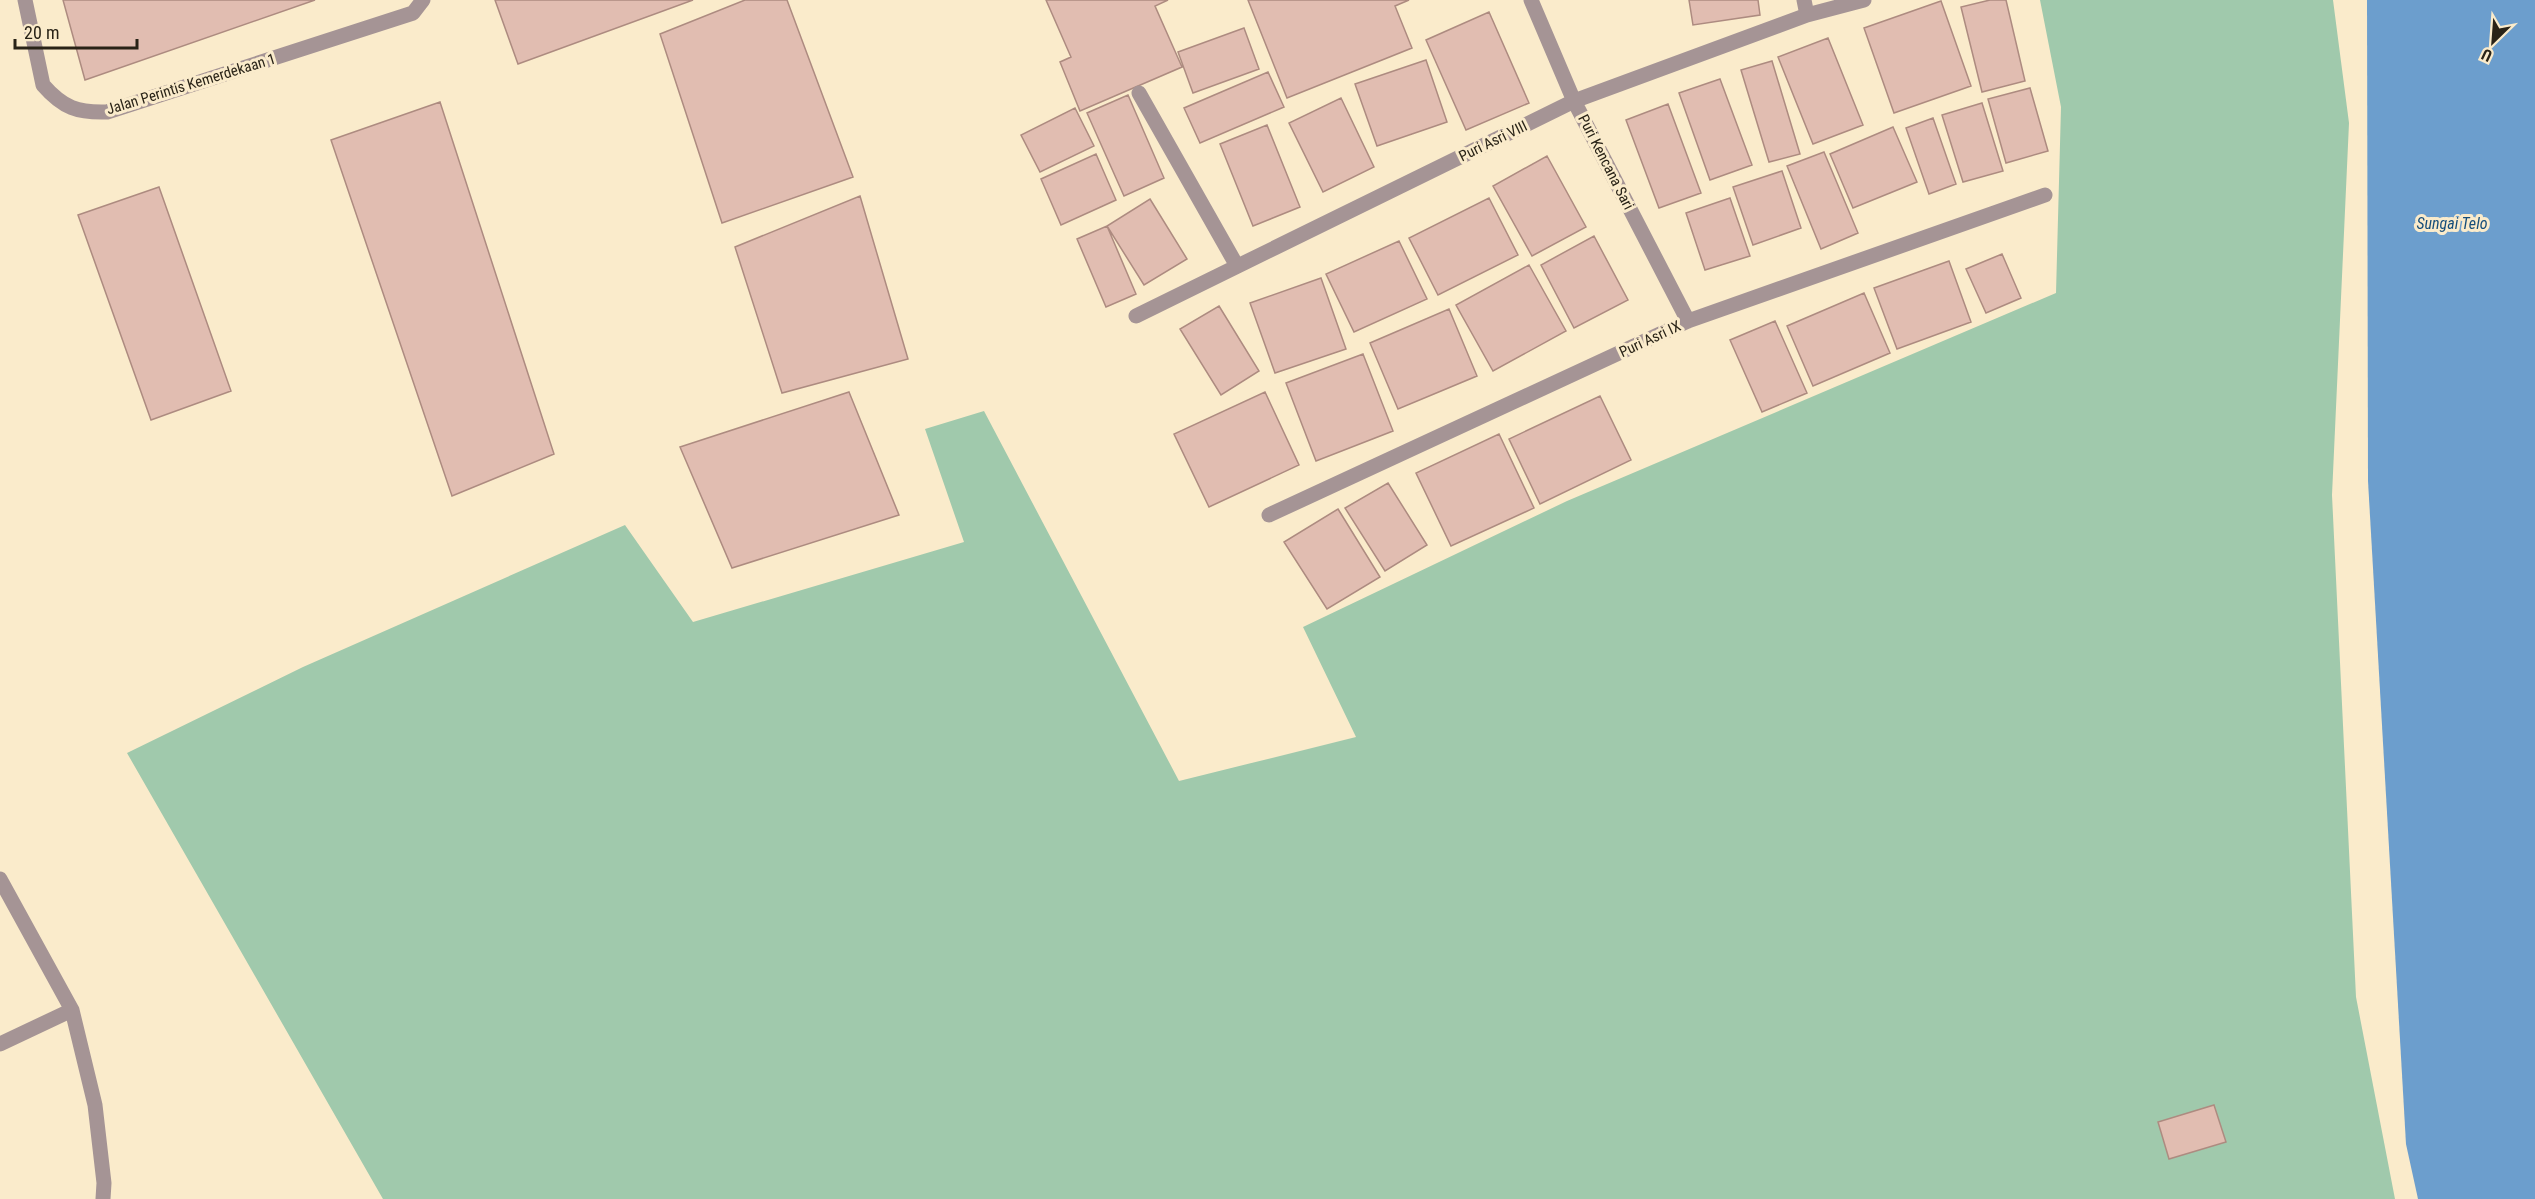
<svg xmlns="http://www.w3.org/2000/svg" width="2535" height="1199" viewBox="0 0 2535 1199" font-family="'Roboto Condensed',sans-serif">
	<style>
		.green { fill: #a0c9ac }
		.water { fill: #6c9ecd }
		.building { fill: #e1bdb1; stroke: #ad8b80; stroke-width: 1.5 }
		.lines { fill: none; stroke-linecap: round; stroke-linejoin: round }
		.minor { stroke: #a59495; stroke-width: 15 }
		.labels { text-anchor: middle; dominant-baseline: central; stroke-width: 6; stroke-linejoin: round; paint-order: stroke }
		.street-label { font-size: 15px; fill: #292317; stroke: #faebcb }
		.water-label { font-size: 16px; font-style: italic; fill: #154d7a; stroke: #faebcb }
	</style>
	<rect width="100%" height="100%" fill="#faebcb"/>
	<path class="green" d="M2040 0H2333L2349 123 2332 495 2356 997 2395 1199H383L127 753 303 667 625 525 693 622 964 542 925 429 984 411 1179 781 1356 737 1303 627 1567 501 2056 293 2061 107Z"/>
	<path class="water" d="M2367 0H2535V1199H2418L2406 1144 2368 481Z"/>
	<path class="building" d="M63 0H315L85 80Z
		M495 0H693L518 64Z
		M745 0H787L853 177 722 223 660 34Z
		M1046 0H1168L1155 6 1182 67 1080 111 1060 62 1071 57Z
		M1248 0H1409L1395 6 1412 48 1287 98Z
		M1689 0H1758L1760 15 1693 25Z
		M1990 0H2006L2025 81 1982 92 1961 7Z
		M1941 1 1971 86 1894 113 1864 28Z
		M1489 12 1529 103 1466 130 1426 40Z
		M1244 28 1259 69 1193 93 1178 52Z
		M1828 38 1863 125 1813 144 1778 57Z
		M1426 60 1447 122 1377 146 1355 84Z
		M1772 61 1800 154 1769 162 1741 70Z
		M1268 72 1284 107 1200 143 1184 108Z
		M1720 79 1752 165 1710 180 1679 93Z
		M2030 88 2048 151 2006 163 1988 99Z
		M1128 95 1164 178 1124 196 1087 113Z
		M1341 98 1374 167 1323 192 1289 123Z
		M440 102 554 454 452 496 331 140Z
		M1982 103 2003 171 1963 182 1942 115Z
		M1668 104 1701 193 1659 208 1626 120Z
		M1075 108 1094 146 1040 172 1021 135Z
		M1933 118 1956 184 1929 194 1906 128Z
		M1267 125 1300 207 1253 226 1220 144Z
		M1893 127 1917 182 1853 208 1830 154Z
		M1824 152 1858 233 1821 249 1787 166Z
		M1096 154 1116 200 1061 225 1041 179Z
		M1547 156 1586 227 1532 256 1493 186Z
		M1782 171 1801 228 1753 245 1733 187Z
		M159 187 231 391 151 420 78 215Z
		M860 196 908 359 782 393 735 247Z
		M1489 198 1518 255 1438 295 1409 238Z
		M1730 198 1750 256 1705 270 1686 213Z
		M1150 199 1187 259 1144 285 1107 226Z
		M1107 226 1136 294 1106 307 1077 239Z
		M1594 236 1628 300 1574 328 1541 265Z
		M1399 241 1427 299 1354 332 1326 274Z
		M2002 254 2021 298 1986 313 1966 269Z
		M1949 261 1971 322 1897 349 1874 288Z
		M1529 265 1566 331 1493 371 1456 305Z
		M1321 278 1346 349 1275 373 1250 303Z
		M1864 293 1890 353 1813 386 1787 326Z
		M1219 306 1259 371 1221 395 1180 329Z
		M1449 309 1477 376 1398 409 1370 343Z
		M1775 321 1807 393 1762 412 1730 340Z
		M1363 354 1393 431 1316 461 1286 383Z
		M849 392 899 515 732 568 680 447Z
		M1265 392 1299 465 1209 507 1174 434Z
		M1600 396 1631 460 1540 504 1509 439Z
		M1499 434 1534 508 1451 546 1416 473Z
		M1388 483 1427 545 1385 571 1345 508Z
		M1338 509 1380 577 1327 609 1284 542Z
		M2214 1105 2226 1142 2169 1159 2158 1122Z"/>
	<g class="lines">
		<path class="minor" d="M25 0 43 85C63 108 78 113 107 112L413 13 423 0
			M1531 0 1574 101 1688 321
			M1804 0 1807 15
			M1139 93 1237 266
			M1136 316 1574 101 1807 15 1864 0
			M1269 515 1688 321 2045 195
			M0 879 72 1010 95 1105 104 1183 103 1199
			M0 1044 72 1010"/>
	</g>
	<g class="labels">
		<g class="street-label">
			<text transform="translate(191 84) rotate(-17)">Jalan Perintis Kemerdekaan 1</text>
			<text transform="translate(1493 141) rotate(-26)">Puri Asri VIII</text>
			<text transform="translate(1606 162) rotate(63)">Puri Kencana Sari</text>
			<text transform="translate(1650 339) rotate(-25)">Puri Asri IX</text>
		</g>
		<g class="water-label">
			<text x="2452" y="223">Sungai Telo</text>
		</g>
	</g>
	<g transform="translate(2493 42) rotate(205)" stroke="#faebcb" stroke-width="4.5" paint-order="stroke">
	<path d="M0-4.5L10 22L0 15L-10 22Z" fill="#292317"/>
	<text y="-9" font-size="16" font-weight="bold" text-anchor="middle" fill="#292317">U</text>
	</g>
	<path d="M15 39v9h122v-9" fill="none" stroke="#292317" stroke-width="3"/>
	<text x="24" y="39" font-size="18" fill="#292317" stroke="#faebcb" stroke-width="4.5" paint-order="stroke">20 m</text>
</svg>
